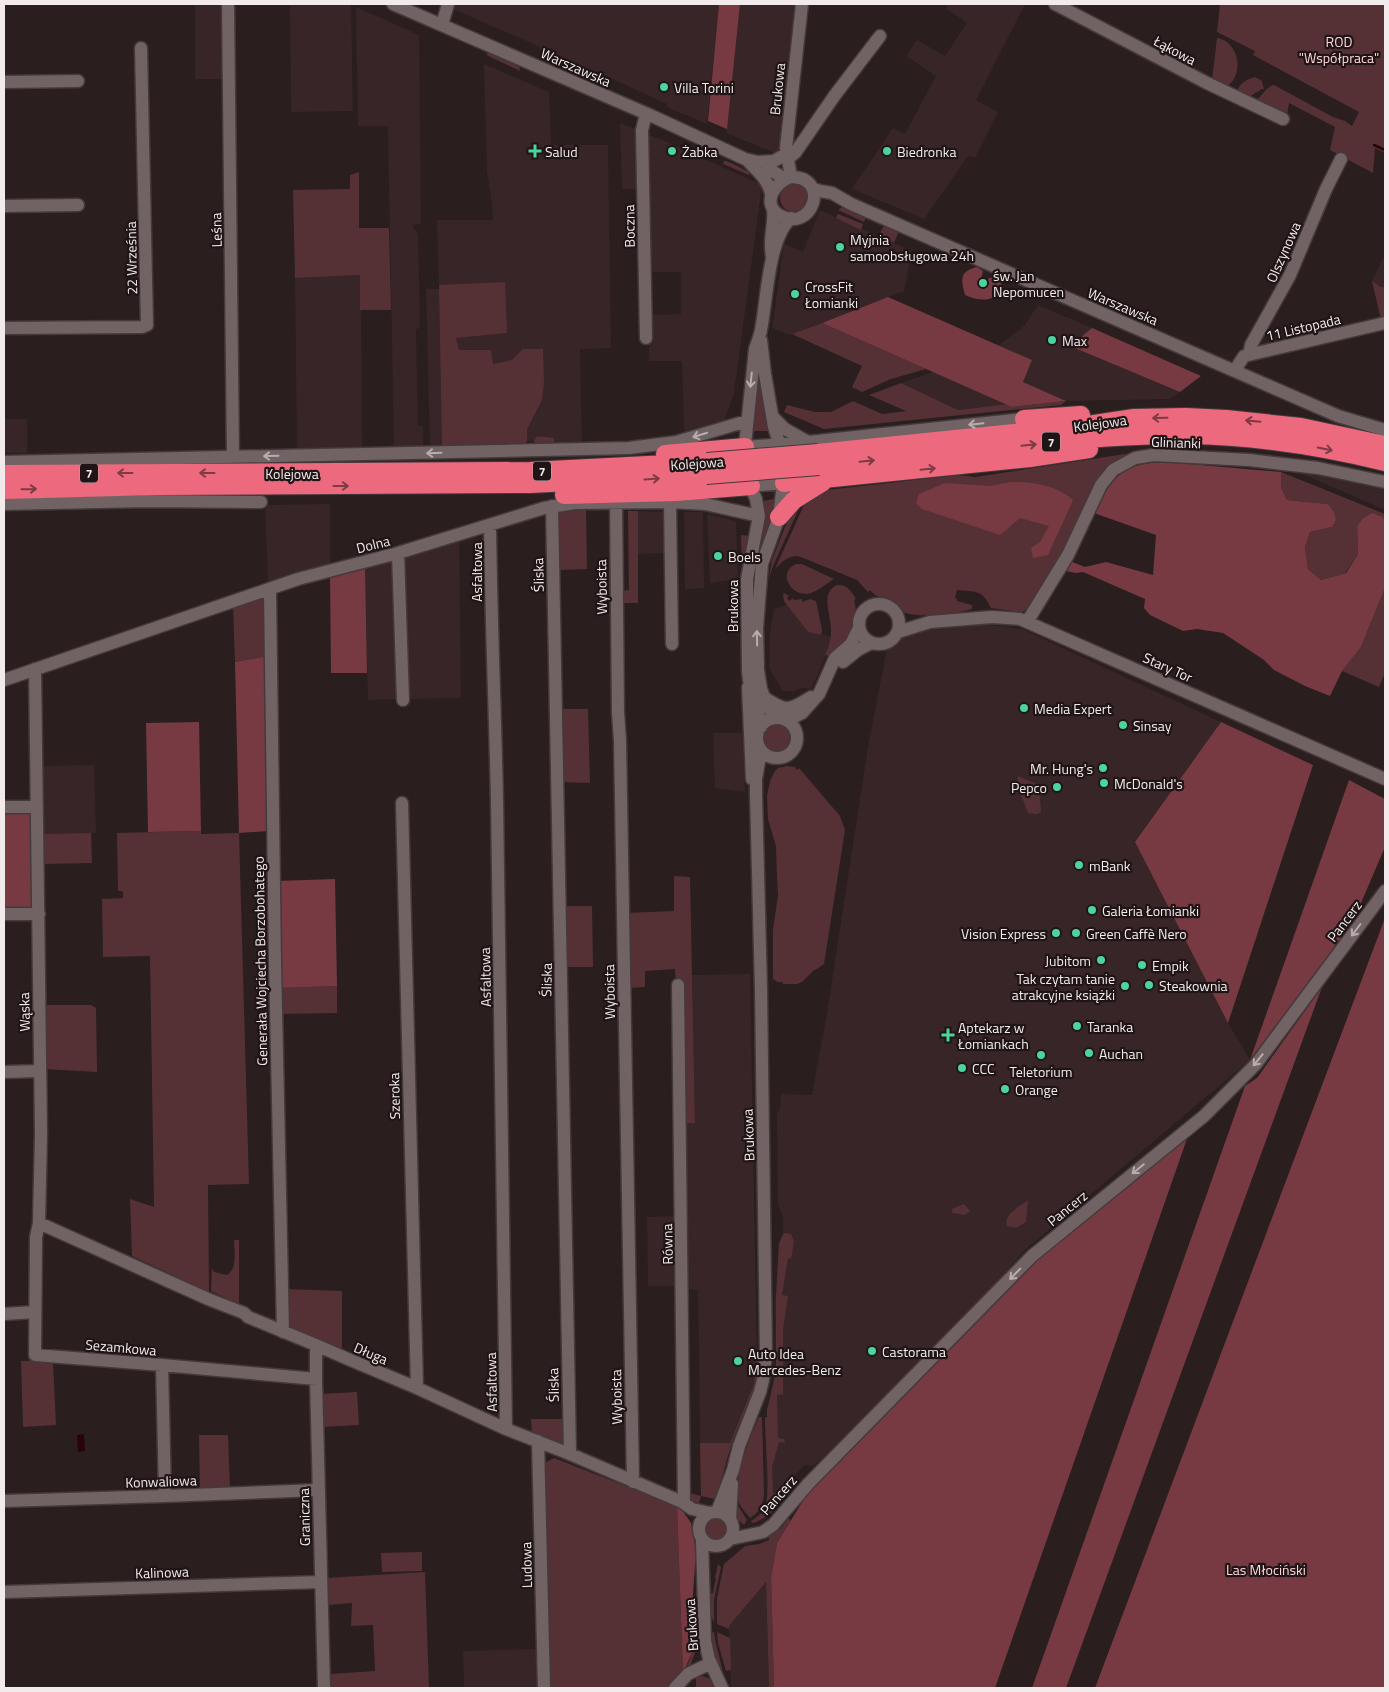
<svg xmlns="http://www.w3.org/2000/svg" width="1389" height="1692" viewBox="0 0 1389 1692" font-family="'Titillium Web',sans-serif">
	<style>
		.built { fill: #382527 }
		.green { fill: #553135 }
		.forest { fill: #773a43 }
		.water { fill: #2a020b }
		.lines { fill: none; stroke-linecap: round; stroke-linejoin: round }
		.stream { stroke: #2a020b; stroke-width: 2.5 }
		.minor-casing { stroke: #443a3b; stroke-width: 15 }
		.highway-casing { stroke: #443a3b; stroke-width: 20 }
		.minor { stroke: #716264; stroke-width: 12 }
		.highway { stroke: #ec697e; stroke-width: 18 }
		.highway-bridge-casing { stroke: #443a3b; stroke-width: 20; stroke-linecap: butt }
		.highway-bridge { stroke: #ec697e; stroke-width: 18 }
		.oneway { stroke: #b8adae }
		.oneway2 { stroke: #7c3b45 }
		.poi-dot { fill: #4bd49b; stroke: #201516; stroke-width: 2 }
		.labels { text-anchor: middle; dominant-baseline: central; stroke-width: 4.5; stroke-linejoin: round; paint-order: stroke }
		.shield { fill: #201516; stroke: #b4abab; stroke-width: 1 }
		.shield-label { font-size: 12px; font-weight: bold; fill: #f3ebeb }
		.park-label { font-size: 14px; fill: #ffd6d9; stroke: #201516 }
		.street-label { font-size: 14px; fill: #f3ebeb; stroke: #201516 }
		.poi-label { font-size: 14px; fill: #f3ebeb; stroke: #201516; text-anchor: start }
	</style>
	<rect width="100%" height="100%" fill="#2a1e1f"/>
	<path class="built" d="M195 4H225V79H195Z
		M290 4H348L351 5 353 111 291 112Z
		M454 4H719L707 124 667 107V104L595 71 593 75 539 50 540 47 453 9Z
		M740 4H797L781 149 775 153 726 133Z
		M946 4H1025L976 100 998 112 975 158 968 156 924 219 852 189 893 128 905 134 936 76 906 56 917 40 945 56 967 23 947 9Z
		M356 7 419 35 421 224 412 225 418 234 420 326 416 330 418 426H423V447H394L388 126H358Z
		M484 64 549 92 551 145H608L611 348 580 349 582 444 536 445 534 441H527L524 445 430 447 426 289H439L437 220H493L492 204 487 171Z
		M620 123 640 131 641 189H622Z
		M646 134 663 140 762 185 734 393 724 421 684 431 682 361H649V315L681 314V272H648Z
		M820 210 912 251 904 291 790 335 772 328 784 244 803 252Z
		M1385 254V287H1381L1372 281Z
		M361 275 362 448 297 449 295 278Z
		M1038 305 1092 328 1070 346 1180 392 1169 399 1066 401 1023 382 1032 360 998 346 1024 326Z
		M933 372 1008 404 958 410 901 383Z
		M4 419H27V453H4Z
		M1291 469 1321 474 1385 488V510Z
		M330 504V563L268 582 265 505Z
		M638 511 669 512V553L638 554Z
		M684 512H703L704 588 685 589Z
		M707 514 736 521 738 579 710 583Z
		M459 539 461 698 406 699 402 562 408 554Z
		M391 559 396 562 398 699 368 700 365 566Z
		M788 604 812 631 834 638 811 689 802 688 794 691H783L769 668 770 633 774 609Z
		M984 624 1022 629 1221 722 1135 842 1228 1023 1250 1060 1026 1249 953 1332 840 1443 813 1466 804 1465 792 1479 791 1487 787 1494H767L765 1417H767V1410L776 1372 775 1301 779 1243 783 1233V1218L778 1204 777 1114 780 1109 781 1094 812 1095 827 1013 869 741 887 649 907 631Z
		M713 733H742L745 792 715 788Z
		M94 765 96 833 41 834 42 766Z
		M750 974 757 1361 754 1384 730 1443 715 1499 701 1496 698 1290 686 1289 683 1123 695 1122 692 975Z
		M678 1216V1286H648L647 1217Z
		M766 1582 769 1688H731L729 1626Z
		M538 1649V1688H464L463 1651Z"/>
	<path class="green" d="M1220 4H1385V153L1375 148 1373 173 1330 150 1335 127 1289 103 1287 116 1255 101C1263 96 1266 86 1274 85L1333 117 1345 121 1352 126 1359 112 1253 55 1255 51 1217 32Z
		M1217 38C1221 39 1225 40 1228 43 1241 54 1241 78 1226 87L1212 80Z
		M489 52 519 66 520 71 486 55Z
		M1255 77 1262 81 1264 89H1262L1249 97 1237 93C1238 84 1247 79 1255 77Z
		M724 161H727L749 172V175L723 164Z
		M359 172V228H389L391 310H360V275L295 278 293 190 350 189V175Z
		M780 198a14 14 0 1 1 28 0a14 14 0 1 1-28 0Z
		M842 207 865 216 866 217 864 222 838 210Z
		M838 214 863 224 861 230 836 218Z
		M885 224 899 231 894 243 878 236Z
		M1372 281 1381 287H1385V319L1381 320Z
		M505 282 507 333 456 338 459 350H491L493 364 512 360 523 349H543L544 383 542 400 527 429V441L524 445 442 446 439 285Z
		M822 323 926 369 891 379 862 392 852 387 862 366 792 334Z
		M759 359 772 431H753Z
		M901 383 958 410 1008 404 1012 407 1066 401 1061 405 824 429 784 412 787 405 815 412H831L853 401 882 414 906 411 869 395Z
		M537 436 554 438V445H536L534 441Z
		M1138 452 1115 465 1067 550 1028 609 1022 612 991 608C982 589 976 592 957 590L955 598 957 599V601L972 605V609C955 614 922 618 905 613 900 611 896 603 890 601 882 597 876 598 870 590L868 592 857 580 801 557C789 554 782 562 775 569L804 505V501L819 491 958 475 975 477Z
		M1281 472 1385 514V521L1383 517 1362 519 1357 526 1358 554 1345 573 1321 580 1308 569 1305 547 1310 532 1332 527 1328 504 1287 500 1281 487Z
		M778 498 776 508 758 554 765 522 764 501Z
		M801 504 773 566 769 579 772 560 789 517Z
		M586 509 587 569 558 570 556 512Z
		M628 511H638V603H620V591L629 590Z
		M741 535 750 536 742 571Z
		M796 564H802L834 579C827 583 816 593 807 594 789 595 778 572 796 564Z
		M837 585C847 584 851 591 856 599L854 600C858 611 854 630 847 639 842 646 834 650 829 656L825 655C829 647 831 640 831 632 832 616 819 593 837 585Z
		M1385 588V673L1379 687 1342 671 1361 647Z
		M784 593 789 596 787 598 789 601 793 598 794 600 802 599V602L810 599 816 601 822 630 821 635 808 632 784 601 783 595Z
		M267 596 268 656 235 662 233 607Z
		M561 709H588L590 783 562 782Z
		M763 738a14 14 0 1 1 28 0a14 14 0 1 1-28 0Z
		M787 766 795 767 797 770 799 768 840 816 845 830 824 964 820 967 813 971 802 982 797 984H783V982H778L773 979V930L778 895 777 878 776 846 768 819 767 796 770 781 775 771 778 768Z
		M1018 776 1039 785 1041 812 1037 814 1028 813 1017 785Z
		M201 831V834L239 833 249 1184 208 1185 209 1292 132 1256 130 1199 154 1207 150 956 103 957 102 899 123 898V891H118L117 833Z
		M91 833 92 863 42 864 41 834Z
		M674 876 690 877 695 1123H683L675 969 645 971V987L628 988 626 913 674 911Z
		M564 906H592L593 967H565Z
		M337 986V1013L279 1014V988Z
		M45 1005H91L96 1008 97 1072 45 1069Z
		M1028 1200 1026 1222 1016 1228 1007 1226C1003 1215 1020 1206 1028 1200Z
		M964 1204 970 1211 965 1215 952 1213V1209Z
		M784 1233 791 1234 794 1242 791 1259 788 1258 782 1295 788 1296 783 1329V1394L777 1395 778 1438 784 1439 785 1443 779 1442 772 1467 773 1493H788C779 1506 768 1519 752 1523L751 1521C757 1517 762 1514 765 1507 771 1491 765 1438 765 1418L767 1417V1410L776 1372V1301L779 1243Z
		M234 1240H239V1302L238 1304 211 1291 212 1268 214 1272 227 1275C238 1268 234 1251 234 1240Z
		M287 1289 342 1291V1350L291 1328 288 1321Z
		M757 1353H759C760 1387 743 1412 732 1443 726 1461 722 1480 715 1499L701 1496 699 1503 689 1500V1493L701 1496 700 1443H730L754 1384Z
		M32 1358 53 1362 56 1425 23 1427 21 1361H29Z
		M357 1392 359 1425 321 1427 320 1394Z
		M759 1417H762L764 1494C763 1506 759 1512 750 1518 746 1513 738 1505 738 1498 735 1472 749 1440 759 1417Z
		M531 1419H565L566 1447 532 1434Z
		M199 1435H228L230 1489 200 1490Z
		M554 1458 677 1506 683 1672C695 1654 695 1637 693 1617L698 1643 690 1667 668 1688H548L543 1464Z
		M733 1506 739 1507 747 1520 744 1525 736 1518Z
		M704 1529a12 12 0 1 1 24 0a12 12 0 1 1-24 0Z
		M788 1518 791 1520 777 1543 771 1577 774 1688H769L766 1582 729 1626V1629L717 1624V1598L724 1564 745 1546 759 1544 769 1540 768 1535 781 1528Z
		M422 1552V1571L382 1572 381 1553Z
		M718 1564 721 1567 714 1600V1622L709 1612 711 1593H713L715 1582 716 1581 715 1578Z
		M425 1572 429 1688H330V1674L375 1671 373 1625 351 1626 352 1603 327 1605 326 1578Z
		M713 1632H714L716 1644 723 1672 721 1671 714 1659 710 1635Z
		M717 1632 730 1638 731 1670 726 1671 718 1643Z
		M703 1676 710 1679 714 1688H696V1677Z"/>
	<path class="forest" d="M719 4H740L727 129 708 121Z
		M977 267 983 271 980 283 981 285H985L989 278 997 277 1004 288C993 302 981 302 965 295 961 280 959 271 977 267Z
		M888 297 1032 360 1023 382 1066 401 1012 407 822 323Z
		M1092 328 1201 376 1180 392 1070 346Z
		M1166 462 1281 472V487L1287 500 1328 504 1334 512 1336 519 1332 527 1310 532 1305 547 1308 569 1321 580 1346 573 1358 554 1357 526 1362 519 1372 513 1383 517 1385 521V588L1361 647 1342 671 1330 696 1305 686 1274 670 1264 660 1223 633 1197 629 1183 631 1150 615 1144 608 1145 599 1083 572 1076 573 1066 571 1072 562 1085 567 1106 562 1153 575 1156 535 1094 513C1113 476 1122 463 1166 462Z
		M1011 482C1033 482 1056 485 1073 500L1048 555 1033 558 1031 548 1040 542 1049 526 1020 518 1000 535 922 509 916 503 919 494 945 483 990 486Z
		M365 566 367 673H331L330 573Z
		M268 656V831L239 833 235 662Z
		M199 722 201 831 148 832 146 723Z
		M1221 722 1313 765 1228 1023 1135 842Z
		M1349 780 1385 799V847L1352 924 1250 1060Z
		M4 812H31L33 908 4 909Z
		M335 879 337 986 279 988 277 881Z
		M1385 918V1688H1095Z
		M1322 987 1066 1688H1032L1245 1086 1257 1078Z
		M1189 1133 995 1688H774L771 1577 777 1543 817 1478 1028 1264Z
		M677 1506 682 1510 691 1523 696 1550 693 1594 696 1639 693 1650 683 1673Z"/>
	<path class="water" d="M84 1434 85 1451 78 1452 77 1435Z"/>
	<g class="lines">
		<path class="stream" d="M1374 145 1385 150"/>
		<defs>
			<path id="minor" d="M228 4 233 457
				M393 4 652 116 745 159 758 162 785 179
				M1055 4 1207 83 1283 119
				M442 25 448 4
				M4 82 78 81
				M787 159 795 153 835 95 880 36
				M748 161C758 172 768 179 771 194
				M758 162 774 161 786 154
				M791 177 786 148 802 4
				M791 177C832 177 812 235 779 215 761 203 775 182 791 177Z
				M812 188 820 191 832 193 851 204 1338 416 1385 430
				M4 206 78 205
				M772 256C768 239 775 225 773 209
				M4 328 142 327 147 325 141 48
				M646 338 642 130 646 114
				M761 340 765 374 774 427 782 452 784 476 779 517 762 564 757 628 758 670 761 689 768 707 775 718
				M1249 355 1251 345 1290 275 1326 189 1341 159
				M1235 370 1244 356 1385 323
				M774 418 785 429 808 442
				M745 447 808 442 1024 419
				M744 455 755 349C757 343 760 336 761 330 767 300 768 239 791 218
				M4 462 629 448 676 442 747 421
				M748 480 756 499 759 516 747 579 748 671 749 680 756 702 761 727
				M751 486 784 483
				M616 502 618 712 620 741 633 1482
				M670 502 672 644
				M4 504 147 501 261 502
				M552 506 570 1454
				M490 525C491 617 495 708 497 800L506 1429
				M398 553 403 700
				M270 590 275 962 283 1332
				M859 624a20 20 0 1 1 40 0a20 20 0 1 1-40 0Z
				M1027 622 1068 555 1101 485 1113 470 1135 458 1154 455 1249 460 1318 468 1385 482
				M898 632 930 622 992 617 1020 619 1385 779
				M843 662 858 650 871 643
				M35 669 41 1133 39 1223 36 1237 35 1355 162 1365 165 1496
				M4 680 298 579 398 553 544 508 575 503 670 502 705 504 759 516
				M748 687 752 779
				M765 698C786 712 789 711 811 697
				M757 738a20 20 0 1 1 40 0a20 20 0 1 1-40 0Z
				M787 721 802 713 819 694 835 658 851 644 859 628
				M402 803 417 1388
				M4 807H37
				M4 914H39
				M678 985 684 1503
				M4 1072 40 1071
				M39 1223 208 1299 244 1313 248 1317 316 1345 348 1359 417 1388 506 1429 570 1454 682 1502 692 1509 710 1513
				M4 1314 35 1312
				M316 1345V1379L324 1688
				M162 1365 316 1379
				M538 1441 544 1688
				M4 1501 165 1496 319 1490
				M699 1529a17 17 0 1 1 34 0a17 17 0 1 1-34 0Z
				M717 1512 733 1470 739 1446 760 1392 763 1380 766 1354 761 990 756 794V779L761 750
				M730 1519 732 1484
				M730 1539 763 1532 773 1525 808 1484 1032 1256 1204 1116 1256 1064 1385 891
				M702 1540 705 1641 709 1659 722 1688
				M4 1592 321 1582
				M675 1688 688 1674 711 1663"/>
			<path id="highway" d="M1024 419 1081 415
				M818 453 1081 426 1134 418 1186 417 1226 419 1301 427 1385 445
				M665 454 745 447
				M819 466C881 460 944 454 1007 447 1067 441 1127 434 1187 435 1254 436 1321 446 1385 462
				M4 474 530 471 707 462
				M784 483 1030 458 1089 449
				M4 490 157 486 530 484 706 475
				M564 495 676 492 751 486
				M779 517 794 500 823 482"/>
		</defs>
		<use href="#minor" class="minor-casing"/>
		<use href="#highway" class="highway-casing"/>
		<use href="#minor" class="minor"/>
		<use href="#highway" class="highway"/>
		<defs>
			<path id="highway-bridge" d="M707 462 818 453
				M706 475 819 466"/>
		</defs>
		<use href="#highway-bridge" class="highway-bridge-casing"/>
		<use href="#highway-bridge" class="highway-bridge"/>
	</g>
	<defs><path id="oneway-shaft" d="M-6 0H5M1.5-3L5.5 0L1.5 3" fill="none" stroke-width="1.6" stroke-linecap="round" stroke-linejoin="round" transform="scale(1.25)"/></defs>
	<g class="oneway">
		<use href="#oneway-shaft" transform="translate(751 380) rotate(96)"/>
		<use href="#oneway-shaft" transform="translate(976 424) rotate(174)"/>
		<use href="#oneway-shaft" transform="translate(700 435) rotate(163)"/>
		<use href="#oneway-shaft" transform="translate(434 453) rotate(178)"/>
		<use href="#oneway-shaft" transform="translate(271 456) rotate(179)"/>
		<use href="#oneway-shaft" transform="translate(757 638) rotate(-91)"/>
		<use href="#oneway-shaft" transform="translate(1356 930) rotate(127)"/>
		<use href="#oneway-shaft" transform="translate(1258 1060) rotate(129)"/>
		<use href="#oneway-shaft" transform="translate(1138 1169) rotate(141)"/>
		<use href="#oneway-shaft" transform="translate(1015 1274) rotate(134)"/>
	</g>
	<g class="oneway2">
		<use href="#oneway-shaft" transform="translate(1160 418) rotate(179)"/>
		<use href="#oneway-shaft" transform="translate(1253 421) rotate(-175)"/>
		<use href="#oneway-shaft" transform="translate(1029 445) rotate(-6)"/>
		<use href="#oneway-shaft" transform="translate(1325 449) rotate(11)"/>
		<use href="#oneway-shaft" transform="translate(867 461) rotate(-6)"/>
		<use href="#oneway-shaft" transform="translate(928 469) rotate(-6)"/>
		<use href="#oneway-shaft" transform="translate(125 473) rotate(-180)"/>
		<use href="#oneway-shaft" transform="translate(207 473) rotate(180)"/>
		<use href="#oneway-shaft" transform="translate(652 479) rotate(-4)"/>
		<use href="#oneway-shaft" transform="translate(341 486)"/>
		<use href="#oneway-shaft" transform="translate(29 489) rotate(-1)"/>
	</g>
	<g class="poi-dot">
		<circle cx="664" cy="87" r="5"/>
		<path d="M532.5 143.5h5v5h5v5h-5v5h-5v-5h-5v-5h5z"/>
		<circle cx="672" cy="151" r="5"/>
		<circle cx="887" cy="151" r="5"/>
		<circle cx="840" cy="247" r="5"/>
		<circle cx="983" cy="283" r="5"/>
		<circle cx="795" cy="294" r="5"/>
		<circle cx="1052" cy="340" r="5"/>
		<circle cx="718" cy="556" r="5"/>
		<circle cx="1024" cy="708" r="5"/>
		<circle cx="1123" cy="725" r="5"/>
		<circle cx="1103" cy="768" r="5"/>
		<circle cx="1104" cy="783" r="5"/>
		<circle cx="1057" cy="787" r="5"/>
		<circle cx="1079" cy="865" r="5"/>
		<circle cx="1092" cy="910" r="5"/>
		<circle cx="1056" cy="933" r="5"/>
		<circle cx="1076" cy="933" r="5"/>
		<circle cx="1101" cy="960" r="5"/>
		<circle cx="1142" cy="965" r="5"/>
		<circle cx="1149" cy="985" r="5"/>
		<circle cx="1125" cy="986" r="5"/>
		<circle cx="1077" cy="1026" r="5"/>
		<path d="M945.5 1027.5h5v5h5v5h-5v5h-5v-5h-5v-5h5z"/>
		<circle cx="1089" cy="1053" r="5"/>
		<circle cx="1041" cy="1055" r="5"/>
		<circle cx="962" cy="1068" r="5"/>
		<circle cx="1005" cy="1089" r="5"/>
		<circle cx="872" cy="1351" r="5"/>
		<circle cx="738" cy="1361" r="5"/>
	</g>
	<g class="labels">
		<g class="shield">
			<rect x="1042" y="432.5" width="18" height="19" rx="4"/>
			<rect x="533" y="461.5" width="18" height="19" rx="4"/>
			<rect x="80" y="463.5" width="18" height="19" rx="4"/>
		</g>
		<g class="shield-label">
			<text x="1051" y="442">7</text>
			<text x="542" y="471">7</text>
			<text x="89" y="473">7</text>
		</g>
		<g class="park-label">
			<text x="1339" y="41">ROD<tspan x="1339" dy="16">"Współpraca"</tspan></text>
			<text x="1266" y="1569">Las Młociński</text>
		</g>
		<g class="street-label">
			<text transform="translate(1175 50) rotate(28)">Łąkowa</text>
			<text transform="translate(576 67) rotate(24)">Warszawska</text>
			<text transform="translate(777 89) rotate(-84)">Brukowa</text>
			<text transform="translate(629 226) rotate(-91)">Boczna</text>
			<text transform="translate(216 230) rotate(-91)">Leśna</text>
			<text transform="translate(1283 252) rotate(-66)">Olszynowa</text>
			<text transform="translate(131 258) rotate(-91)">22 Września</text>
			<text transform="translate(1123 306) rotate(23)">Warszawska</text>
			<text transform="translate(1303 327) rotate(-13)">11 Listopada</text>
			<text transform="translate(1100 423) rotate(-8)">Kolejowa</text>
			<text transform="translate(1176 442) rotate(2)">Glinianki</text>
			<text transform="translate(697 463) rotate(-4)">Kolejowa</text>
			<text x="292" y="473">Kolejowa</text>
			<text transform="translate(373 544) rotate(-14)">Dolna</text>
			<text transform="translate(476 572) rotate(-90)">Asfaltowa</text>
			<text transform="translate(538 575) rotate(-91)">Śliska</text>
			<text transform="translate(601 587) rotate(-91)">Wyboista</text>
			<text transform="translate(732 606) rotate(-90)">Brukowa</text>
			<text transform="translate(1168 667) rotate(24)">Stary Tor</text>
			<text transform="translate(1344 921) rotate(-53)">Pancerz</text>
			<text transform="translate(260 961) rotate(-91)">Generała Wojciecha Borzobohatego</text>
			<text transform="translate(485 977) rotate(-91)">Asfaltowa</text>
			<text transform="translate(546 980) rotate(-89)">Śliska</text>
			<text transform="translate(609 992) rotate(-91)">Wyboista</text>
			<text transform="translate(24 1012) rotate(-91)">Wąska</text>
			<text transform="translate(394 1096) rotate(-91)">Szeroka</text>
			<text transform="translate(748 1135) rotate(-92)">Brukowa</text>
			<text transform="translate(1067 1208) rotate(-39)">Pancerz</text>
			<text transform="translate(667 1244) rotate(-91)">Równa</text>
			<text transform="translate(121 1347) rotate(5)">Sezamkowa</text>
			<text transform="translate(371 1353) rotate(23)">Długa</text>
			<text transform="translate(491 1382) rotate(-91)">Asfaltowa</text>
			<text transform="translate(553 1385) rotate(-91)">Śliska</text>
			<text transform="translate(616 1397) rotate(-91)">Wyboista</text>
			<text transform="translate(161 1481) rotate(-2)">Konwaliowa</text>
			<text transform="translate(778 1495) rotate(-49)">Pancerz</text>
			<text transform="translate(304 1517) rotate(-91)">Graniczna</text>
			<text transform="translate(526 1565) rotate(-91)">Ludowa</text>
			<text transform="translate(162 1572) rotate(-2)">Kalinowa</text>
			<text transform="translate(691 1625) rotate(-94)">Brukowa</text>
		</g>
		<g class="poi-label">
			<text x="674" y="87">Villa Torini</text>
			<text x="545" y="151">Salud</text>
			<text x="682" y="151">Żabka</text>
			<text x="897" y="151">Biedronka</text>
			<text x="850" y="239">Myjnia<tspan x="850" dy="16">samoobsługowa 24h</tspan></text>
			<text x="993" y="275">św. Jan<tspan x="993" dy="16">Nepomucen</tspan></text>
			<text x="805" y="286">CrossFit<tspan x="805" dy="16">Łomianki</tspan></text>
			<text x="1062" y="340">Max</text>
			<text x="728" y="556">Boels</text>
			<text x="1034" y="708">Media Expert</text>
			<text x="1133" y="725">Sinsay</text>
			<text x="1093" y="768" text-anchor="end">Mr. Hung's</text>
			<text x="1114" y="783">McDonald's</text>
			<text x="1047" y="787" text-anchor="end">Pepco</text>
			<text x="1089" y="865">mBank</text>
			<text x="1102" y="910">Galeria Łomianki</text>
			<text x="1046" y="933" text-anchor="end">Vision Express</text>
			<text x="1086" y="933">Green Caffè Nero</text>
			<text x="1091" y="960" text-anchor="end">Jubitom</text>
			<text x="1152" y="965">Empik</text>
			<text x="1115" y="978" text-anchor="end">Tak czytam tanie<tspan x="1115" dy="16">atrakcyjne książki</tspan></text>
			<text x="1159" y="985">Steakownia</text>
			<text x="1087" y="1026">Taranka</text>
			<text x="958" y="1027">Aptekarz w<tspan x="958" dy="16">Łomiankach</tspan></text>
			<text x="1099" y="1053">Auchan</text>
			<text x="972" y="1068">CCC</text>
			<text x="1041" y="1071" text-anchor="middle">Teletorium</text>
			<text x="1015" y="1089">Orange</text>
			<text x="882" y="1351">Castorama</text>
			<text x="748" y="1353">Auto Idea<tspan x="748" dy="16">Mercedes-Benz</tspan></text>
		</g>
	</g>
	<rect width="1389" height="1692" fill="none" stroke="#f3ebeb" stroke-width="10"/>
</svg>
